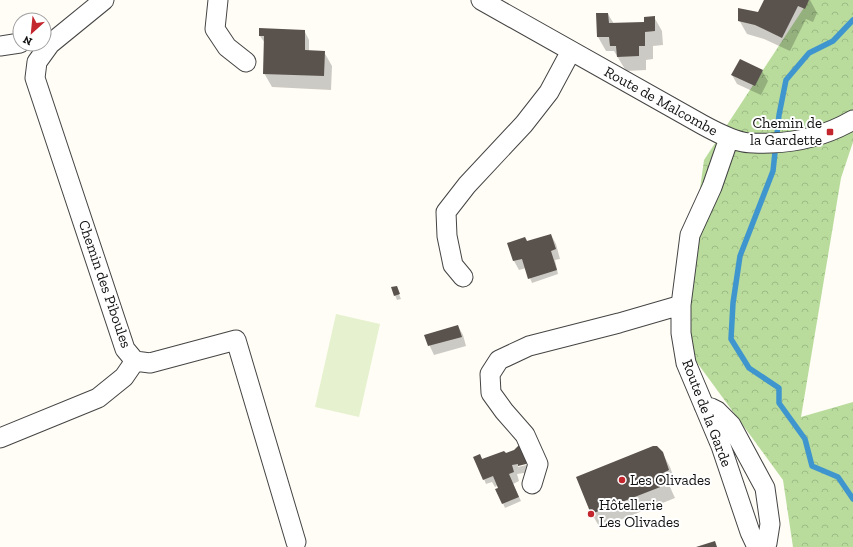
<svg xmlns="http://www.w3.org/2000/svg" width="853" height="547" viewBox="0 0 853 547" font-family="'Zilla Slab',serif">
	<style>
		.forest { fill: url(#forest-crowns) }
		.pitch { fill: #e6f2cf }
		.shadow { fill: #0003; fill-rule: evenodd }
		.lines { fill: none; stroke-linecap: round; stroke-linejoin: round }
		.stream { stroke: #3f96cf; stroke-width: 5.5 }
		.building { fill: #5a524d }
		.minor-casing { stroke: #444; stroke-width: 21 }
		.minor { stroke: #fff; stroke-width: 19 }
		.poi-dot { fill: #c4262e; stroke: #fff; stroke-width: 1.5 }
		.labels { text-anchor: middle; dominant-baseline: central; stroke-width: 4; stroke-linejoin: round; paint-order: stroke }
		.street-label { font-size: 15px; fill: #111; stroke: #fff }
		.poi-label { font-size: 15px; fill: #111; stroke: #fff; text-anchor: start }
	</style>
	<defs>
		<pattern id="forest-crowns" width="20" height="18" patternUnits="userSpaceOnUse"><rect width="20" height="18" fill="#b9dc9c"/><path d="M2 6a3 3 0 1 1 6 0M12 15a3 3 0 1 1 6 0" fill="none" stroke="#9ebc85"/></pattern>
	</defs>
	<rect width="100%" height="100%" fill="#fffdf5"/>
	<path class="forest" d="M809 0H853V142L841 178 801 417 853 402V547H793L783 480 679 338 704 160Z"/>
	<path class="pitch" d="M336 314 380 324 359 417 315 407Z"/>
	<path class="shadow" d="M765 0H810L817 13 813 22 806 19 790 51 764 39 747 34 739 20 758 13Z
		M597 14H608L614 24 645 23 654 17 662 31 663 45 653 46V59L646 60V70L626 71 614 51H606L598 37Z
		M304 30 309 40V51L324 52 332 66 331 90 272 87 264 73 265 43 260 36Z
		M762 71 768 81 761 95 737 84 732 75Z
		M551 235 556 244 560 259 555 260 558 274 532 283 526 268 519 270 514 261 508 244 527 243Z
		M396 287 401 299 397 300 392 288Z
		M458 326 463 335 466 346 434 355 425 336Z
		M519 446 522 448 524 447 530 450 538 465 532 473 525 475 524 473 517 474 519 481 513 484 521 501 505 508 497 489 499 488 498 485 495 487 492 482 486 484 475 457 480 455 483 460 504 452 505 455 514 451ZM531 462V464L518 467V465Z
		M662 452 670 467 676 484 670 487 675 498 600 528 592 514 577 478Z"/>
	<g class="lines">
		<path class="stream" d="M853 20 833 41 809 53 786 80 779 115 773 171 740 256 733 303 731 339 749 368 779 388V403L805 439 812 466 838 477 853 499"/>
	</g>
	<path class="building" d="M764 0H809L805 9 798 6 782 38 755 25 738 21V8L758 12Z
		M596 13H608L609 23 644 22V17L655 16V31L645 32V46H639V56L617 57 616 46H610L609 37H597Z
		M259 28 305 30V50L325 51 324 76 263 74 264 36H259Z
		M740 59 763 70 755 86 731 75Z
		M551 234 556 249 551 251 557 270 528 279 522 259 513 261 507 243 525 237 527 241Z
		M397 286 400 294 394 296 391 287Z
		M458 325 462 337 428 346 424 335Z
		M519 445 534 455 526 464 518 466V464L512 465 514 472 509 474 519 497 502 504 495 489 498 488 493 476 483 480 473 457 480 454 482 459 504 451 506 453 514 450Z
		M653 446H657L663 452 669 470 663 473 668 484 591 514 576 477Z
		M715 541 717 547H696Z"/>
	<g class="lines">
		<defs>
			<path id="minor" d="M104 0 50 44 37 62 35 78 125 349 135 361 150 363 236 340 296 542
				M218 0 215 29 227 47 246 62
				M481 0 703 125C716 132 729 139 743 142 752 144 761 143 771 143 801 142 827 135 853 120
				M0 46 20 43
				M729 138 712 187 690 235 681 305V333L686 363 721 446 750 532 757 547
				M463 277 453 265 447 236 446 212 467 185 524 124 549 92 571 51
				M704 406 711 408 717 411 731 425 765 488 770 524 767 543 761 547
				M0 438 98 398 124 377 135 361
				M532 484 538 464 525 435 504 411 491 393 490 374 499 360 529 346 619 323 681 305"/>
		</defs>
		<use href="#minor" class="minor-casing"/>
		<use href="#minor" class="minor"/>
	</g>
	<g class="poi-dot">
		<rect x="826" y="128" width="8" height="8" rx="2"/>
		<circle cx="622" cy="480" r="4"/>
		<circle cx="591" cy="514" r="4"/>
	</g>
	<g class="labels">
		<g class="street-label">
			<text transform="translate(661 101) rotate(29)">Route de Malcombe</text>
			<text transform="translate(105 284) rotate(71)">Chemin des Piboules</text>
			<text transform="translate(707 413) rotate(69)">Route de la Garde</text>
		</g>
		<g class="poi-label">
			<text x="822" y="123" text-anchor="end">Chemin de<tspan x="822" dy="17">la Gardette</tspan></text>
			<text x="630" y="480">Les Olivades</text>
			<text x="599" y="505">Hôtellerie<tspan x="599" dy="17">Les Olivades</tspan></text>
		</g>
	</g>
	<g transform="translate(32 32) rotate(207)"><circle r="19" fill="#ffffff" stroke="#a0a0a0"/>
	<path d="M0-3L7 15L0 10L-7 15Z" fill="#c4262e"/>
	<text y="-6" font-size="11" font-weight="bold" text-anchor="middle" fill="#111111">N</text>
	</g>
</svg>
